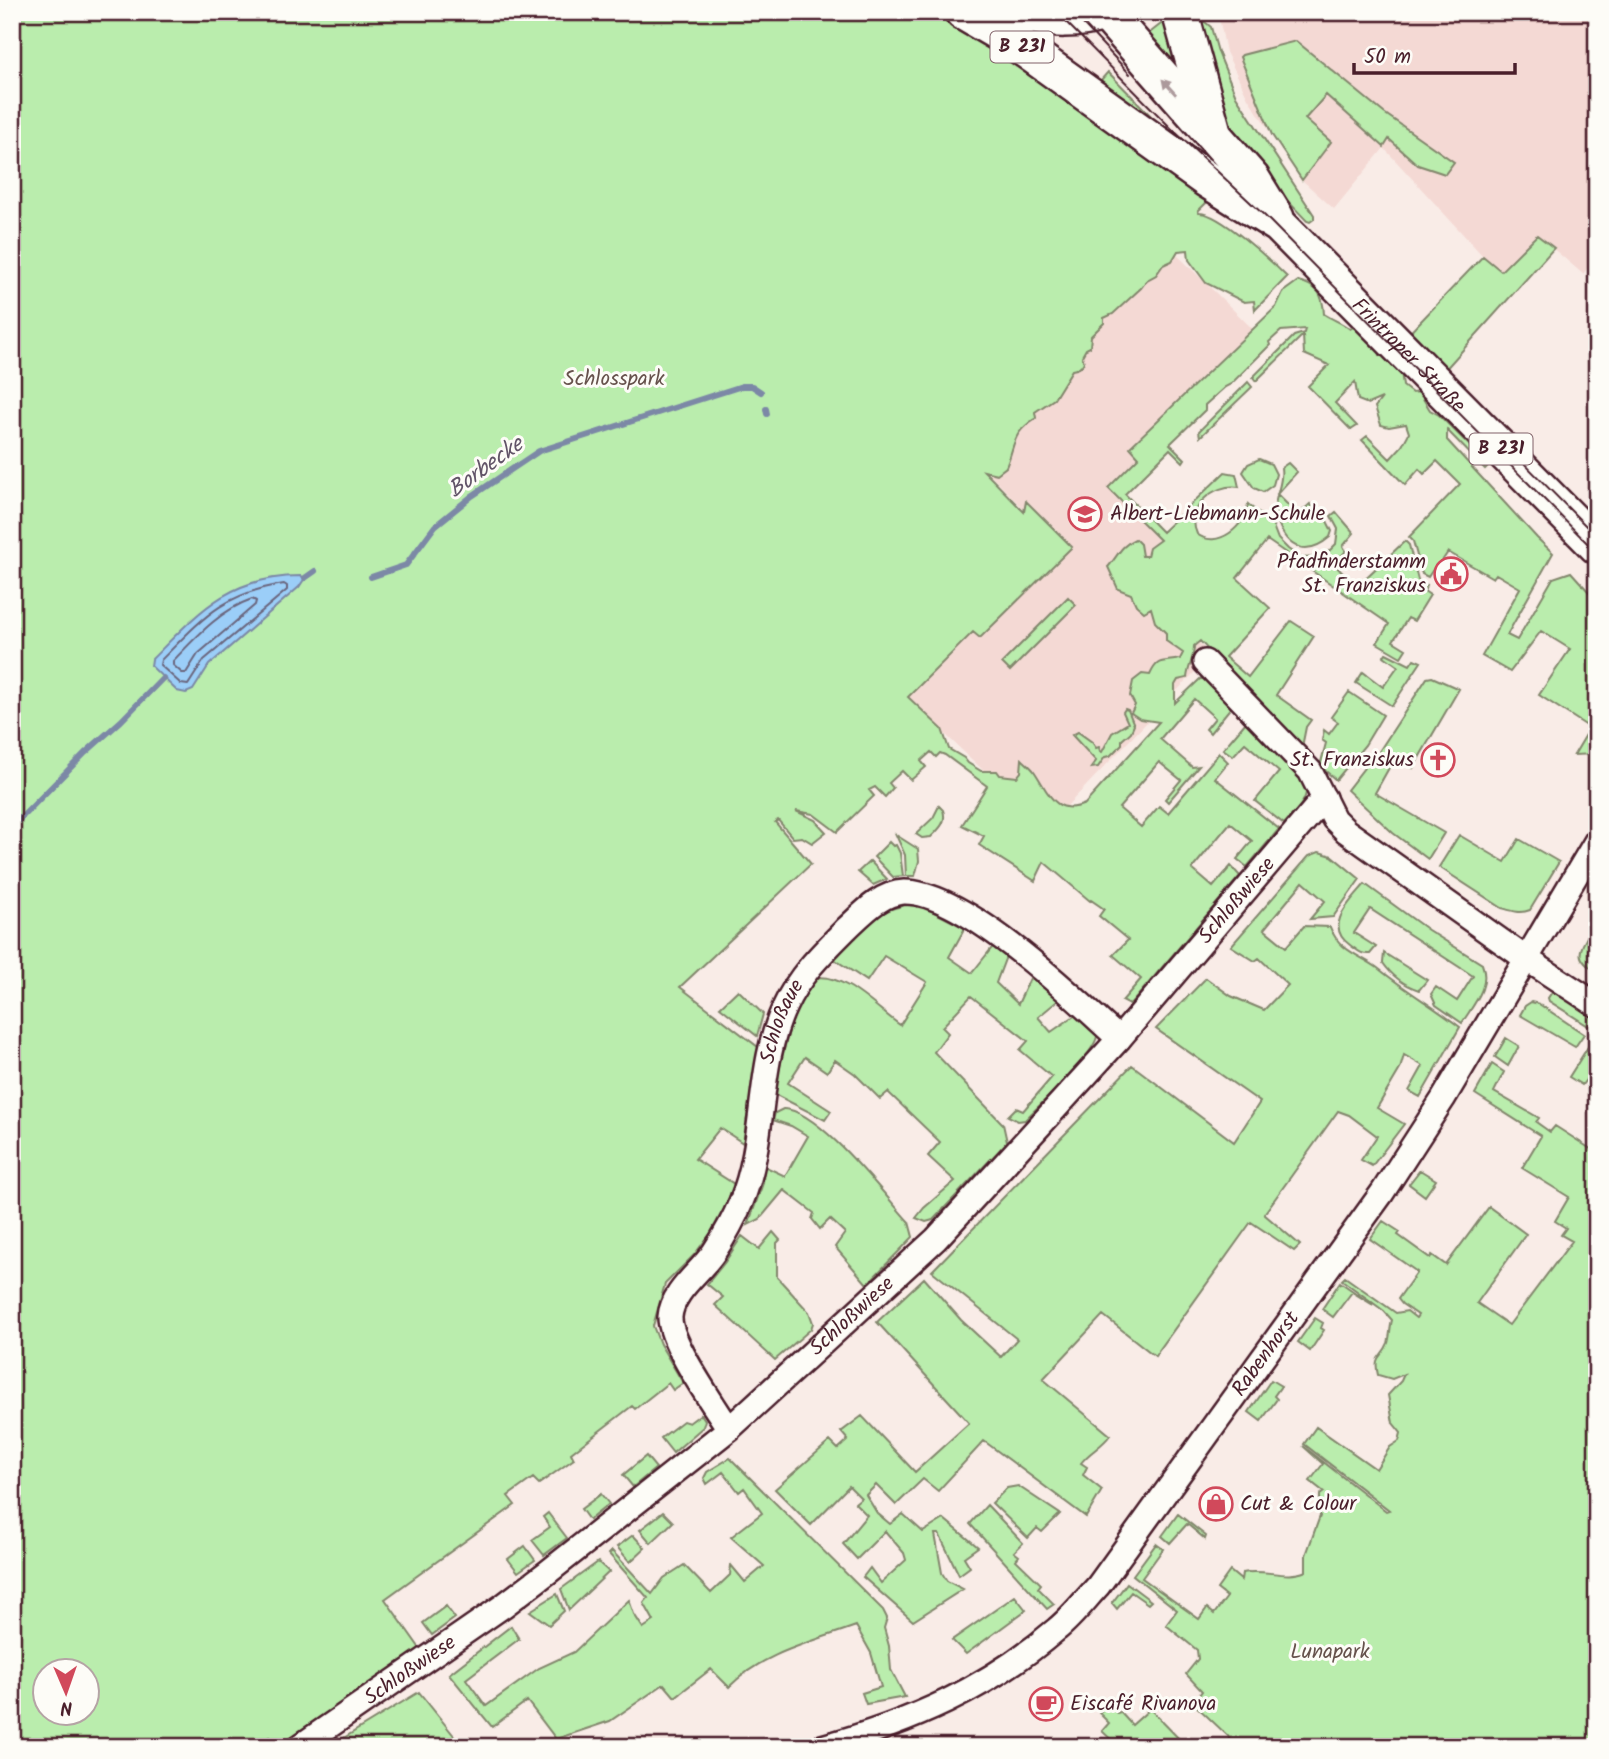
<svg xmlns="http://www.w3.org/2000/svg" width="1609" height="1759" viewBox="0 0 1609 1759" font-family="Kalam,sans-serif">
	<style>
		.built { fill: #f4d9d4 }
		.green { fill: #baedad; stroke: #82866c; stroke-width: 2; fill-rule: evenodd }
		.water { fill: #9bcef8; stroke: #7b88a6; stroke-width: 2 }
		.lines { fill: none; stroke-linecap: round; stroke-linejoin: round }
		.shore { stroke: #6a657d; stroke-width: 2 }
		.stream { stroke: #7b88a6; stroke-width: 6 }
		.minor-casing { stroke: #4a1f2b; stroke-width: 28 }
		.primary-casing { stroke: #4a1f2b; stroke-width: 40 }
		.minor { stroke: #fdfcf7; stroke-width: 23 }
		.primary { stroke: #fdfcf7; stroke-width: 35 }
		.tram { stroke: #4a1f2b; stroke-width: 2 }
		.oneway { fill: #ac999b }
		.labels { text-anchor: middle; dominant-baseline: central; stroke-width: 6; stroke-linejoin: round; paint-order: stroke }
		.shield { fill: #fdfcf7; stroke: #806168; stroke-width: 2 }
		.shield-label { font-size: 19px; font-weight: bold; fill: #4a1f2b }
		.street-label { font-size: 21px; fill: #4a1f2b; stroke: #fdfcf7 }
		.park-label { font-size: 21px; fill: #66524c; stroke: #fdfcf7 }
		.poi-label { font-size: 21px; fill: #4a1f2b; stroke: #fdfcf7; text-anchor: start }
		.water-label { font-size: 23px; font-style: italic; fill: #625468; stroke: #fdfcf7 }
	</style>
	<rect width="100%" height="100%" fill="#f9ece7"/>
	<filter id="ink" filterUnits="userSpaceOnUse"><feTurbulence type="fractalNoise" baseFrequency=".0143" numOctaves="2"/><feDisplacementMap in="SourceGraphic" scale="14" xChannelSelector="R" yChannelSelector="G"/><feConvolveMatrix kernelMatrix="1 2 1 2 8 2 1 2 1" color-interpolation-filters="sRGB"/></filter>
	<g filter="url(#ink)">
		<path class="built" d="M1218 12H1597V256L1583 274 1537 235 1501 271 1483 256 1384 148 1334 209 1302 180 1248 98 1226 52Z
			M1167 245 1266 342 1116 490 1171 544 1136 578 1211 655 1045 829 907 698 1056 542 985 470 1030 404Z"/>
		<path class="green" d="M12 12H932L1003 53 1208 201 1198 211 1199 213C1219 212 1272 262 1287 277L1255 310 1254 301 1244 302 1206 283 1189 260 1188 250 1178 251 1172 261 1163 265 1156 275 1147 280 1141 288 1113 314 1104 318V323L1091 336 1090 347 1086 349 1082 356 1084 362C1081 368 1079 369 1072 370L1054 399 1035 412 1036 418C1011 434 1016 443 1006 467L997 474 984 471 1024 512 1026 501 1072 547 980 638 973 632 908 697 942 729 949 749 964 758 968 763 981 771H997L1000 775 1017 777 1021 772 1022 759C1026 763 1031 767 1034 771 1048 791 1054 817 1085 804L1159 722 1140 719 1131 713 1135 705 1130 696 1133 681 1142 674 1150 675C1158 657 1163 663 1180 659L1183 653 1166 641V633L1155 622 1151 608 1144 612 1136 605 1131 594 1118 589 1108 567C1117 557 1121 545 1135 539L1140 544 1142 556H1147L1149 548 1160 540 1108 488 1139 457 1130 447 1276 307 1283 292 1298 281C1318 286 1323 294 1324 314 1333 320 1341 322 1350 329L1355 326 1359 331 1362 329 1376 339 1380 355 1386 356 1401 371 1403 386 1412 393 1419 392 1430 410 1439 415 1489 465 1485 469 1447 430V440L1537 538 1553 553 1507 635 1517 640 1553 578 1571 572 1597 601V754L1574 755 1590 728 1539 695 1570 649 1541 631 1510 672 1482 656 1520 588 1496 574 1493 578 1448 552 1438 567 1436 565 1428 577 1422 574 1413 541 1409 537 1460 484 1437 461 1424 474 1419 469 1405 485 1362 440 1367 436 1390 459 1402 446 1409 433 1406 424 1389 427 1381 425 1375 407 1382 398 1368 404 1358 400 1355 382 1335 403 1357 426 1351 430 1308 386 1329 365 1304 354 1303 335 1256 381 1253 377 1294 336 1304 333 1305 329 1281 331 1269 342 1270 345 1231 384 1225 387 1205 405V410L1170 444 1185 459 1183 462 1170 449 1125 494 1162 532 1225 472 1236 474 1239 487C1214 483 1185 507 1197 534 1217 550 1246 526 1248 504L1258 513 1271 521 1278 539 1288 549 1301 558 1323 557 1336 544 1338 529 1331 516 1336 512 1354 533 1343 546 1346 551 1334 564 1356 587 1405 541 1409 545 1418 580 1427 585 1424 591 1430 595 1414 621 1408 618 1393 641 1406 649 1401 657 1377 643 1389 624 1267 540 1237 578 1270 608 1225 657 1248 677 1291 621 1314 636 1276 695 1311 720 1306 727 1302 747 1200 641 1194 646C1194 659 1188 666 1187 678L1178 680 1175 685V703L1201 678 1211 684 1232 706 1210 733 1206 729 1215 718 1194 699 1160 739 1192 767 1199 766 1168 802 1165 799 1181 780 1159 762 1119 808 1141 827 1159 806 1168 813 1219 753 1228 762 1215 778 1279 829 1247 867 1237 859 1252 841 1230 823 1192 869 1213 887 1231 866 1240 876 1130 1005 1122 1001 1141 979 1113 955 1128 940 1099 916 1104 909 1091 900 1090 901 1044 862 1035 881 979 845 984 836 962 825 987 786 945 755 940 753 936 757 931 752 921 761 926 767 911 780 902 771 889 783 893 788 885 797 875 787 869 790 874 796 837 832 813 814 796 811 815 820 826 832 812 843 802 837 793 838 778 820 775 822 811 864 680 987 758 1047 743 1143 720 1128 695 1159 734 1184 727 1203 710 1234 694 1255 665 1284 653 1326 660 1344 683 1383 673 1390 668 1383 635 1409 632 1406 571 1453 574 1459 539 1484 533 1478 508 1496 515 1505 385 1599 421 1650 281 1747H278L269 1737 253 1747 12 1746ZM46 1672H88V1714H46Z
			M1193 21 1205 22 1211 27 1218 52 1236 96 1314 215V219L1310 222 1307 221C1276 188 1242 156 1223 115 1209 86 1202 52 1193 21Z
			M1161 24H1166L1188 88 1142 39Z
			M1296 41 1384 113 1454 162 1445 174 1418 165 1389 139 1384 147 1326 95 1305 119 1331 142 1302 180 1272 135 1240 57 1242 55Z
			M1108 72 1154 119 1158 123 1109 90 1100 81Z
			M1537 235 1554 248 1435 381 1398 345 1483 256 1501 271Z
			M1248 382 1252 387 1200 437 1199 431Z
			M1259 459 1271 464 1276 474 1273 485 1263 492 1254 488 1243 472 1248 464Z
			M1288 463 1297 472 1277 494 1298 515 1310 504 1316 510C1301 512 1291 518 1276 516 1272 498 1284 485 1281 468Z
			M1317 515 1327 521 1332 531 1330 537C1308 556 1287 550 1278 522L1294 523Z
			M1068 597 1076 605 1010 671 1002 663Z
			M1386 653 1410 665 1414 659 1421 662 1392 706 1356 683 1363 672 1383 687 1398 666 1384 656Z
			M1432 677 1459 689 1413 768 1396 757 1392 763 1378 753 1427 678Z
			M1349 692 1383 715 1365 745 1336 780 1320 766 1326 743 1322 740 1324 730 1329 734 1338 722 1331 717Z
			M1125 709 1128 710 1134 725 1131 732 1122 740V744L1110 756 1105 757 1098 767 1091 768 1096 761 1072 735 1078 732 1092 742 1096 748 1099 747 1100 751 1102 752 1112 733 1128 723 1123 712Z
			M1246 722C1261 736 1308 771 1306 792 1305 804 1291 815 1284 824L1255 801 1279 772 1245 743 1233 756 1223 749Z
			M1374 755 1390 766 1375 793 1444 833 1428 859 1393 833 1347 790Z
			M939 806 943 810C947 822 940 828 931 837L922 838 916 834 933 818Z
			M896 835 918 849 919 861 915 876H906L905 855Z
			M1459 835 1505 862 1519 839 1559 862 1530 910C1520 914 1512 911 1502 908L1439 867Z
			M889 842 893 846 896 845 900 853 903 876 893 877 874 857Z
			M1319 852 1332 856 1360 879 1333 917 1310 919 1325 901 1303 882 1264 929 1286 947 1304 926 1330 927C1339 951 1360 955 1379 969 1405 990 1434 1007 1460 1027L1420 1097 1409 1091 1423 1066 1404 1055 1400 1069 1377 1108 1404 1124 1372 1166 1361 1160 1377 1136 1349 1115 1338 1111 1264 1214 1300 1245 1294 1251 1251 1222 1155 1356 1103 1315 1043 1379 1110 1435C1102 1447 1090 1451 1081 1463L1087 1467 1083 1475 1102 1490 1086 1517 984 1441 938 1491 923 1479 896 1505 876 1485 866 1495 877 1513 890 1524 903 1514 923 1532 944 1519 978 1547 964 1557 970 1567 959 1575 939 1534H935L942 1573 947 1581 963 1589 913 1621 863 1577 870 1568 881 1583 906 1560 904 1553 885 1531 857 1559 843 1544 867 1515 855 1503 861 1498 849 1486 811 1525 775 1489 830 1441 838 1449 848 1440 841 1432 862 1416 915 1472 969 1423 877 1322 924 1278 961 1320 1001 1357 1017 1339 932 1271 1132 1065 1234 1142 1260 1102 1156 1029 1206 978 1231 996 1264 1010 1288 985 1259 958 1255 961 1231 946 1309 856Z
			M870 861 887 879 873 885 858 872Z
			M1365 884 1428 930 1482 964C1491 986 1473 1005 1462 1023L1436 1005 1431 994 1436 987 1457 1001 1473 976 1370 909 1354 933 1376 947 1370 954C1361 955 1357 950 1350 945 1323 926 1350 902 1365 884Z
			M915 904 924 907 965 928 949 957 972 973 995 944 1008 951 996 983 1018 1004 1033 972 1061 998 1038 1017 1051 1032 1080 1012C1085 1018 1095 1026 1097 1033 1101 1049 1038 1106 1025 1120L1018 1121 1008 1116 1016 1108 1023 1111 1052 1077 1020 1050 1028 1041 971 996 942 1027 948 1033 934 1052 1003 1124 1007 1142 933 1220 926 1222 916 1218 924 1208 955 1181 928 1156 940 1142 888 1092 880 1099 855 1074 835 1060 827 1072 805 1057 788 1083 831 1111 825 1120 774 1094C784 1050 788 1017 814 978 843 971 878 1010 900 1025L927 982 884 956 867 981 834 959C857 933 877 906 915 904Z
			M1591 930 1597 935 1588 951 1597 957V972C1573 958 1579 951 1591 930Z
			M1384 953 1427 980 1419 990C1404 985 1392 976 1383 963Z
			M1554 989 1594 1014V1020L1590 1027 1549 1001 1548 998Z
			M738 990 763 1014 757 1036 720 1007Z
			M1531 1002 1539 1004 1584 1034 1575 1047 1520 1015 1525 1006Z
			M1506 1038 1519 1046 1508 1066 1495 1057Z
			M1593 1039 1597 1042V1065L1582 1085 1569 1077Z
			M1492 1064 1504 1072 1494 1092 1539 1118 1536 1122 1550 1132 1555 1126 1597 1153V1747H1225L1230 1741 1228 1736 1193 1703 1202 1691 1186 1674 1198 1659 1197 1650 1166 1625 1177 1610 1133 1575 1156 1544 1163 1549 1142 1578 1199 1619 1207 1608 1214 1614 1227 1597 1217 1589 1230 1571 1241 1580 1242 1573C1265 1568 1285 1580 1306 1571V1555L1320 1516V1495L1324 1492 1310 1481 1323 1464 1303 1446 1386 1511 1389 1510 1304 1444 1316 1427 1376 1469 1390 1447 1399 1441 1401 1433 1393 1423 1388 1395 1401 1381 1404 1374 1392 1379 1378 1375C1373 1354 1382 1359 1388 1343 1390 1337 1390 1327 1392 1320L1384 1311 1342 1280 1345 1277 1396 1313 1407 1311 1416 1318 1418 1315 1402 1304 1398 1299 1417 1272 1370 1239 1383 1221 1400 1232 1398 1235 1430 1258 1432 1255 1446 1265 1489 1207 1526 1234 1477 1303 1509 1325 1572 1241 1561 1235 1566 1228 1555 1221 1569 1197 1522 1168 1541 1136 1475 1094Z
			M783 1109C818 1108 885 1196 909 1222L913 1237 867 1284 835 1247 845 1233 830 1219 820 1229 812 1219 814 1213 784 1190 760 1219 748 1225 763 1183 764 1166 785 1176 808 1136 791 1126 773 1120 775 1113Z
			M1420 1170 1436 1180 1425 1196 1409 1184Z
			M773 1232 780 1240 777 1243V1277L809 1312 813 1323 811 1329 775 1360 715 1305 723 1297 707 1284 725 1262 742 1236 759 1249Z
			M1340 1282 1373 1305 1352 1292 1333 1317 1322 1309Z
			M1315 1318 1323 1323 1321 1328 1324 1330 1310 1351 1298 1342Z
			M1271 1380 1281 1386 1274 1396 1277 1399 1261 1421 1249 1412Z
			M701 1414 705 1420 703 1427 673 1453 661 1438 683 1421 689 1423Z
			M646 1456 656 1468 633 1487 623 1475Z
			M730 1458 883 1610 887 1618 884 1628 889 1646 891 1670 905 1697 866 1704 862 1693 881 1687 871 1653 856 1626C812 1642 762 1653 729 1687L711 1669 675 1697 664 1684 610 1721 556 1739 527 1701 492 1727 449 1674 511 1626 519 1639 466 1679 486 1706 539 1668 574 1652 629 1600 634 1614 643 1628 654 1621 644 1603 648 1598 609 1554 612 1551 652 1594 664 1578 684 1565 711 1593 730 1575 731 1565 745 1582 764 1566 731 1537 762 1513 744 1488 739 1492 723 1472 707 1484 704 1478 707 1472Z
			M1018 1486 1060 1514 1042 1532 1037 1528 1028 1538 992 1503 1007 1488Z
			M601 1494 609 1504 589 1520 581 1509Z
			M987 1505 1023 1543 1014 1552 1019 1556 1016 1560 1041 1584 1038 1588 1054 1604 1047 1609 970 1524Z
			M663 1512 673 1522 651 1543 640 1530Z
			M548 1513 567 1538 544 1555 532 1540 550 1527 543 1517Z
			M1178 1514 1206 1536 1205 1539 1187 1524 1170 1543 1162 1536Z
			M633 1535 645 1548 630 1562 617 1547Z
			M525 1546 535 1560 518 1572 508 1559Z
			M598 1562 609 1572 569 1610 561 1589Z
			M1127 1583 1151 1601 1148 1604 1131 1592 1117 1609 1112 1603Z
			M557 1594 564 1611 549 1625 530 1611Z
			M1015 1596 1026 1610 966 1654 952 1640Z
			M446 1606 455 1618 432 1635 423 1623Z
			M419 1692 463 1747H329Z
			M1108 1703 1117 1713 1120 1712 1132 1725 1150 1709 1187 1747H1119L1102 1731 1109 1723 1099 1713Z"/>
		<path class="water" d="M301 576 305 578 299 587 209 665 193 690 186 693 177 691 151 666 152 659C199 612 229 576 301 576Z"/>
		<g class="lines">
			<path class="shore" d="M284 584 287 586V590L204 660 188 685 181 684 160 665 161 660C202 619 223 593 284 584Z
				M252 599 256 601 255 605 198 654 186 673H182L173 665V661C196 637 220 610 252 599Z"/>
			<path class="stream" d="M766 409 767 414
				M371 577 406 565 435 526 472 496 539 451 742 386H752L761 392
				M305 578 315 571
				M12 827 85 753 121 721 163 678"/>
			<defs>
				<g id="minor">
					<path d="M1205 662 1310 771 1334 819 1346 831 1525 958 1597 1005"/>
					<path id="s1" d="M729 1429C714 1405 669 1342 670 1317 672 1291 700 1273 714 1252 724 1237 734 1219 741 1202 767 1140 756 1067 785 1006 799 975 823 952 847 928 863 913 881 893 904 892 964 891 1075 998 1119 1039"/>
					<path id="s2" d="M299 1747 503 1606 548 1572 729 1429 936 1239 1119 1039 1324 798"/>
					<path id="s3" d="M822 1747C911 1722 986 1690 1057 1629 1072 1617 1085 1600 1098 1586L1382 1193 1443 1099 1597 840"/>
				</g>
				<g id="primary">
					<path id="s4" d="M963 12 1016 43 1206 179 1279 225 1597 546"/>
					<path d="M1021 12C1048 22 1080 21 1108 12"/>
					<path d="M1105 12 1252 179 1276 218"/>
					<path d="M1180 12 1212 128"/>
				</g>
			</defs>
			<use href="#minor" class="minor-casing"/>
			<use href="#primary" class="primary-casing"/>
			<use href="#minor" class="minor"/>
			<use href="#primary" class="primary"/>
			<path class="tram" d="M1056 12 1172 129 1265 216 1597 553
				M1072 12 1130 74
				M1498 437 1597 537"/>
		</g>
		<defs><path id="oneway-solid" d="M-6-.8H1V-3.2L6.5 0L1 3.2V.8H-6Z" transform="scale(1.75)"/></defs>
		<use class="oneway" href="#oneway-solid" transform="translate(1169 87) rotate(-132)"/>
	</g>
	<defs>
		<symbol id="school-ring" viewBox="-11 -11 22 22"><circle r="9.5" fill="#fdfcf7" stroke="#d1495b" stroke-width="1.5"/><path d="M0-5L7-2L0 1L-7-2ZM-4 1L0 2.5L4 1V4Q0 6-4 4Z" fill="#d1495b"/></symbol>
		<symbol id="civic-ring" viewBox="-11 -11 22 22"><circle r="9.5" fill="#fdfcf7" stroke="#d1495b" stroke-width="1.5"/><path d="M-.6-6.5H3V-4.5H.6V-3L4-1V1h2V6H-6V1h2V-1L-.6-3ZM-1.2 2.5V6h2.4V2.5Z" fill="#d1495b"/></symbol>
		<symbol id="church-ring" viewBox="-11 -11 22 22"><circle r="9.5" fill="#fdfcf7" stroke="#d1495b" stroke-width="1.5"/><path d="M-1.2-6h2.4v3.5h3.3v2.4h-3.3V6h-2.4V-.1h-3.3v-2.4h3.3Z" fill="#d1495b"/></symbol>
		<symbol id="shop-ring" viewBox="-11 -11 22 22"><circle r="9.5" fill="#fdfcf7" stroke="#d1495b" stroke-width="1.5"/><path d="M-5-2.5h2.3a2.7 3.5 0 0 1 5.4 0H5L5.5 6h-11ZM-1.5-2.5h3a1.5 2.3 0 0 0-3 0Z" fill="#d1495b"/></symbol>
		<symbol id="cafe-ring" viewBox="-11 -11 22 22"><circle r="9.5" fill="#fdfcf7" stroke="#d1495b" stroke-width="1.5"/><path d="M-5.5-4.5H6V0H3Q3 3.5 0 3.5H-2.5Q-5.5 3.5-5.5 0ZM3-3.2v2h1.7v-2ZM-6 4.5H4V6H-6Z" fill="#d1495b"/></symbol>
	</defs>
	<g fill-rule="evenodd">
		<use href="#school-ring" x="1066" y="495" width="38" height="38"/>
		<use href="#civic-ring" x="1432" y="555" width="38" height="38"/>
		<use href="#church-ring" x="1419" y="741" width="38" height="38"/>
		<use href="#shop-ring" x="1197" y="1485" width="38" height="38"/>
		<use href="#cafe-ring" x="1027" y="1685" width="38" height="38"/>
	</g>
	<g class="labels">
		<g class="shield">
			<rect x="990.5" y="31.5" width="63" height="31" rx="5"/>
			<rect x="1469.5" y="433.5" width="63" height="31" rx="5"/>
		</g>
		<g class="shield-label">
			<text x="1022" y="47">B 231</text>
			<text x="1501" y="449">B 231</text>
		</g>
		<g class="street-label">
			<text stroke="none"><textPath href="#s4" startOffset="565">Frintroper Straße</textPath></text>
			<text stroke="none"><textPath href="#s2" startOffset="1269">Schloßwiese</textPath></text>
			<text stroke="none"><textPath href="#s1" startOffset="450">Schloßaue</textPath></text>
			<text stroke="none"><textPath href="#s2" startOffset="702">Schloßwiese</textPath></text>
			<text stroke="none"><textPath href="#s3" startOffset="611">Rabenhorst</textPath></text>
			<text stroke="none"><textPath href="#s2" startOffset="135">Schloßwiese</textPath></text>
		</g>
		<g class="park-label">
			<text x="614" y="379">Schlosspark</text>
			<text x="1330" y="1652">Lunapark</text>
		</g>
		<g class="poi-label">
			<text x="1110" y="514">Albert-Liebmann-Schule</text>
			<text x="1426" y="562" text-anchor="end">Pfadfinderstamm<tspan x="1426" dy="24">St. Franziskus</tspan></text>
			<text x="1414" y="760" text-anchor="end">St. Franziskus</text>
			<text x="1240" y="1504">Cut &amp; Colour</text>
			<text x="1070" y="1704">Eiscafé Rivanova</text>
		</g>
		<g class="water-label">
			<text transform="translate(486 468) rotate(-36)">Borbecke</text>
		</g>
	</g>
	<rect width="1609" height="1759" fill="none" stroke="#fdfcf7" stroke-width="42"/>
	<rect x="21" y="21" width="1567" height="1717" fill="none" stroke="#4a1f2b" stroke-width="2.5" filter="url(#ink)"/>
	<g transform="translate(66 1692) rotate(178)"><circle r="33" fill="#fdfcf7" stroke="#b5a4a5" stroke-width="2"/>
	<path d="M0-5L12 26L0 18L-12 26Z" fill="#d1495b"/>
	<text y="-10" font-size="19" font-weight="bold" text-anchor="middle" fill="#4a1f2b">N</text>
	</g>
	<path d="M1354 63v10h161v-10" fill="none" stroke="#4a1f2b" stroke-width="3.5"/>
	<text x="1364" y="63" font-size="21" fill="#4a1f2b" stroke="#fdfcf7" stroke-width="5" paint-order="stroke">50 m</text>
</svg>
